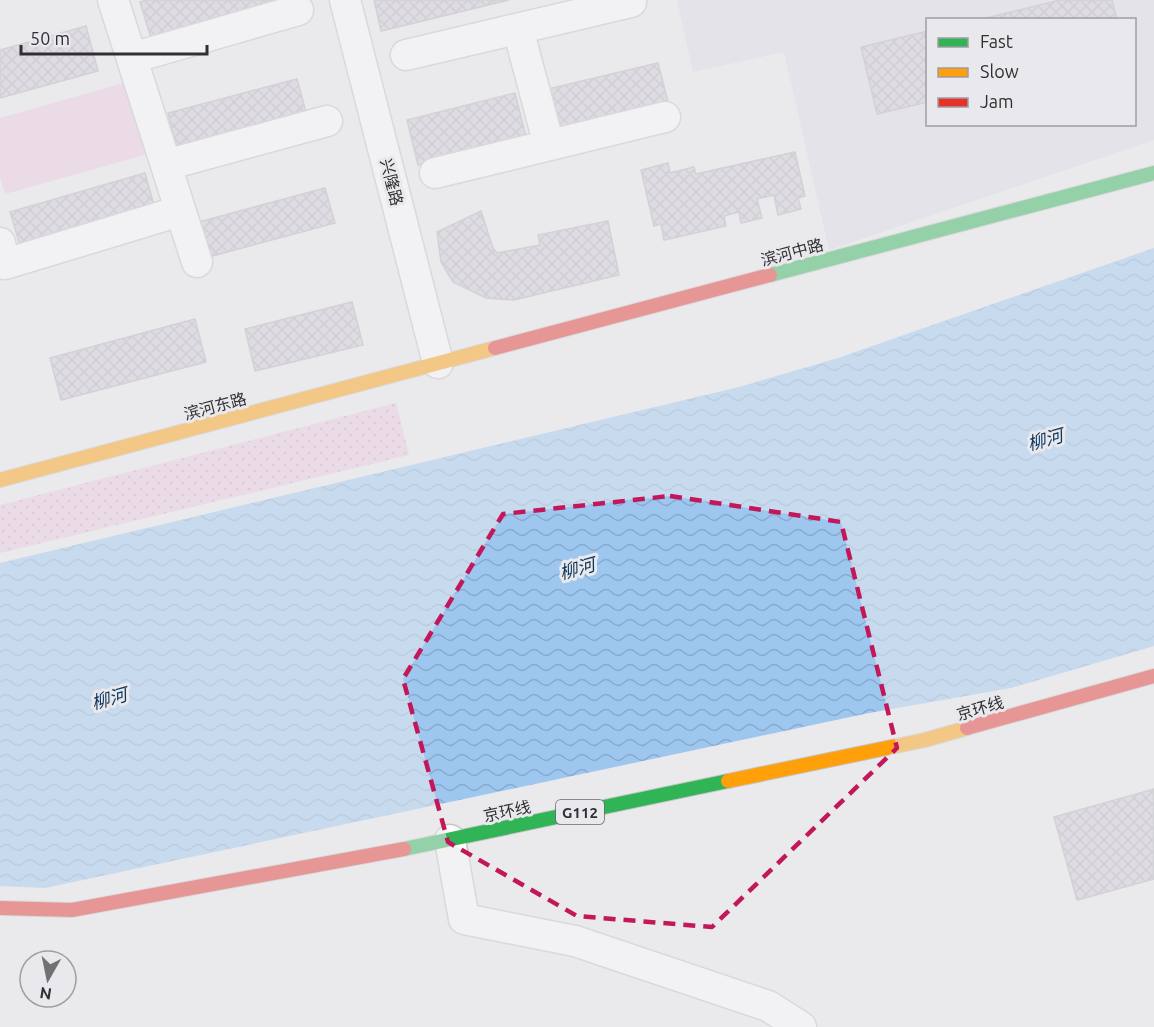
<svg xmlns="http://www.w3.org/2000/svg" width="1154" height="1027" viewBox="0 0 1154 1027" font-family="Ubuntu,'Noto Sans SC',sans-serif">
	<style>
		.built { fill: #dedce4; fill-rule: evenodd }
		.green { fill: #ebc9dd }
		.park { fill: url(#park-dots) }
		.water { fill: url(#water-waves) }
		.building { fill: url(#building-cross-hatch); stroke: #b7b6b8; stroke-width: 1.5 }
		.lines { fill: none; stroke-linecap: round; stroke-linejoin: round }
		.street-casing { stroke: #c6c5c7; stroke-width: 33 }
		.fast-casing { stroke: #c6c5c7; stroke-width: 16 }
		.slow-casing { stroke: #c6c5c7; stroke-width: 16 }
		.jam-casing { stroke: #c6c5c7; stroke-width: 16 }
		.street { stroke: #fcfcfc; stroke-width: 30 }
		.fast { stroke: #30b455; stroke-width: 14 }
		.slow { stroke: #ff9f0a; stroke-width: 14 }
		.jam { stroke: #e5322d; stroke-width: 14 }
		.marked { fill: none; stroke: #c2185b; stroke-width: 4.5; stroke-dasharray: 12 8; stroke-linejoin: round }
		.labels { text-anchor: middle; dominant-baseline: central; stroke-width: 6; stroke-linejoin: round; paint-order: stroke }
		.shield { fill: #e9e8ed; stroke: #68676a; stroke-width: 1.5 }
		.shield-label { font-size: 15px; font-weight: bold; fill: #303032 }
		.street-label { font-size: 16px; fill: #303032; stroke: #e9e8ed }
		.water-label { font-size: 18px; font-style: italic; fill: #0a365b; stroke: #e9e8ed }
	</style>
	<defs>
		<pattern id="park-dots" width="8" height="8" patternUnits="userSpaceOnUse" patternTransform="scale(1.5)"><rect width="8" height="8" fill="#ebc9dd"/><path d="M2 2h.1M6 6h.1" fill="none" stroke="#caadbe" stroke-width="1.8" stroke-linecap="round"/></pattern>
		<pattern id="water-waves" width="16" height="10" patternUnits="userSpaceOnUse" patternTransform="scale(1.5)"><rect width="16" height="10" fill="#9ec7f0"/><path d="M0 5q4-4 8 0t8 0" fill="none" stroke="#88abce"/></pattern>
		<pattern id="building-cross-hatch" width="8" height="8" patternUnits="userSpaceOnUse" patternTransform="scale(1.5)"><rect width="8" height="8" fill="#d3c9d6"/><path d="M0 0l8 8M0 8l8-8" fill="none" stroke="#b5adb8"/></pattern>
	</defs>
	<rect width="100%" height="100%" fill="#eae9ec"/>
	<path class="built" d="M677 0H1154V140L829 250 784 52 693 72ZM928 20H1134V124H928Z"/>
	<path class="green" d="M127 82 148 154 5 194 0 177V118Z"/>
	<path class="park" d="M396 403 409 455 0 553V505Z"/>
	<path class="water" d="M1154 248V646L1011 688 869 713 45 888 0 886V563L739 387 838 358Z"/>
	<path class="building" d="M147 0H279L151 38 140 2Z
		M374 0H509L381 31Z
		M1060 0H1112L1117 20H978Z
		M86 26 98 71 0 98V50Z
		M928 31V102L877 114 861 47Z
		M658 63 668 102 558 128 548 89Z
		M297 79 306 112 176 146 168 113Z
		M515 93 526 137 418 165 407 120Z
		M795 152 805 196 798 198 801 209 778 215 774 195 757 199 762 218 741 223 739 212 724 216 726 226 664 240 661 224 654 226 641 170 668 163 670 173 694 167 696 174Z
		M145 173 154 205 20 245 10 212Z
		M325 188 335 223 205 258 195 223Z
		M481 211 493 248 497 253 540 245 538 235 608 221 619 275 514 300 486 298 453 282 441 262 437 232Z
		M352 302 363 345 255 371 245 329Z
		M195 319 206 362 61 400 50 358Z
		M1154 789V879L1077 900 1054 817Z"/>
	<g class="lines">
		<defs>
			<path id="street" d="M113 0 197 262
				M345 0 438 363
				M518 29 549 145
				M406 55 631 2V0
				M132 58 298 10
				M166 165 327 121
				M435 173 665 117
				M0 243 5 264 180 211
				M450 840 464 919 575 941 768 1006 801 1027"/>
			<path id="fast" d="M770 275 1154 173
				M404 849 728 781"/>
			<path id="slow" d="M0 480 495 348
				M728 781 925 740 967 728"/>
			<path id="jam" d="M495 348 770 275
				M967 728 1154 676
				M0 908 72 910 404 849"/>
		</defs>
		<use href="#street" class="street-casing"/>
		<use href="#fast" class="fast-casing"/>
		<use href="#slow" class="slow-casing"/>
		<use href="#jam" class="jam-casing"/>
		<use href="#street" class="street"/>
		<use href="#fast" class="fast"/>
		<use href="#slow" class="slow"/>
		<use href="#jam" class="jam"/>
	</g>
	<path d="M0 0H1154V1027H0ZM670 496 841 522 897 748 712 927 577 916 448 842 403 679 503 514Z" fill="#eae9ec" fill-opacity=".55" fill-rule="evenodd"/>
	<path class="marked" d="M670 496 841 522 897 748 712 927 577 916 448 842 403 679 503 514Z"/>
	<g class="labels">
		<rect class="shield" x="556" y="800" width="48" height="24" rx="4.5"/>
		<g class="shield-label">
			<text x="580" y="812">G112</text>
		</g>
		<g class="street-label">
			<text transform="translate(392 182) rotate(76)">兴隆路</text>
			<text transform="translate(792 252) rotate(-15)">滨河中路</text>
			<text transform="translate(215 406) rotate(-15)">滨河东路</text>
			<text transform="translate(980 708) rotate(-16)">京环线</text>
			<text transform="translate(507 811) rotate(-12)">京环线</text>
		</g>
		<g class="water-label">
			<text transform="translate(1045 439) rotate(-15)">柳河</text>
			<text transform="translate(577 568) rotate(-15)">柳河</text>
			<text transform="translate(109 698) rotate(-15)">柳河</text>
		</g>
	</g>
	<rect x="926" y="18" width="210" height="108" fill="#e9e8ed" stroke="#9f9ea2" stroke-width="1.5"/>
	<rect x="938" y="38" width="30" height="9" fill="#30b455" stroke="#9f9ea2" stroke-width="1.5"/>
	<text x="980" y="48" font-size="18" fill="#303032">Fast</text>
	<rect x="938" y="68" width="30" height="9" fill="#ff9f0a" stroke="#9f9ea2" stroke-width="1.5"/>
	<text x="980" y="78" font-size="18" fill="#303032">Slow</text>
	<rect x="938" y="98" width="30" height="9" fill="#e5322d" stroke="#9f9ea2" stroke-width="1.5"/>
	<text x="980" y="108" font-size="18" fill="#303032">Jam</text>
	<g transform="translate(48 979) rotate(189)"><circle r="28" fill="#e9e8ed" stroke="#9f9ea2" stroke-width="1.5"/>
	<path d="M0-4.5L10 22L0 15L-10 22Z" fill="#717173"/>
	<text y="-9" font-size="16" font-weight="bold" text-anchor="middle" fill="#303032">N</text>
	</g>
	<path d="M21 45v9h186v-9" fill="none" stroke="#303032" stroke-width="3"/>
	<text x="30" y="45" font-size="18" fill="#303032" stroke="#e9e8ed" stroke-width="4.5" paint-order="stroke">50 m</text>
</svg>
